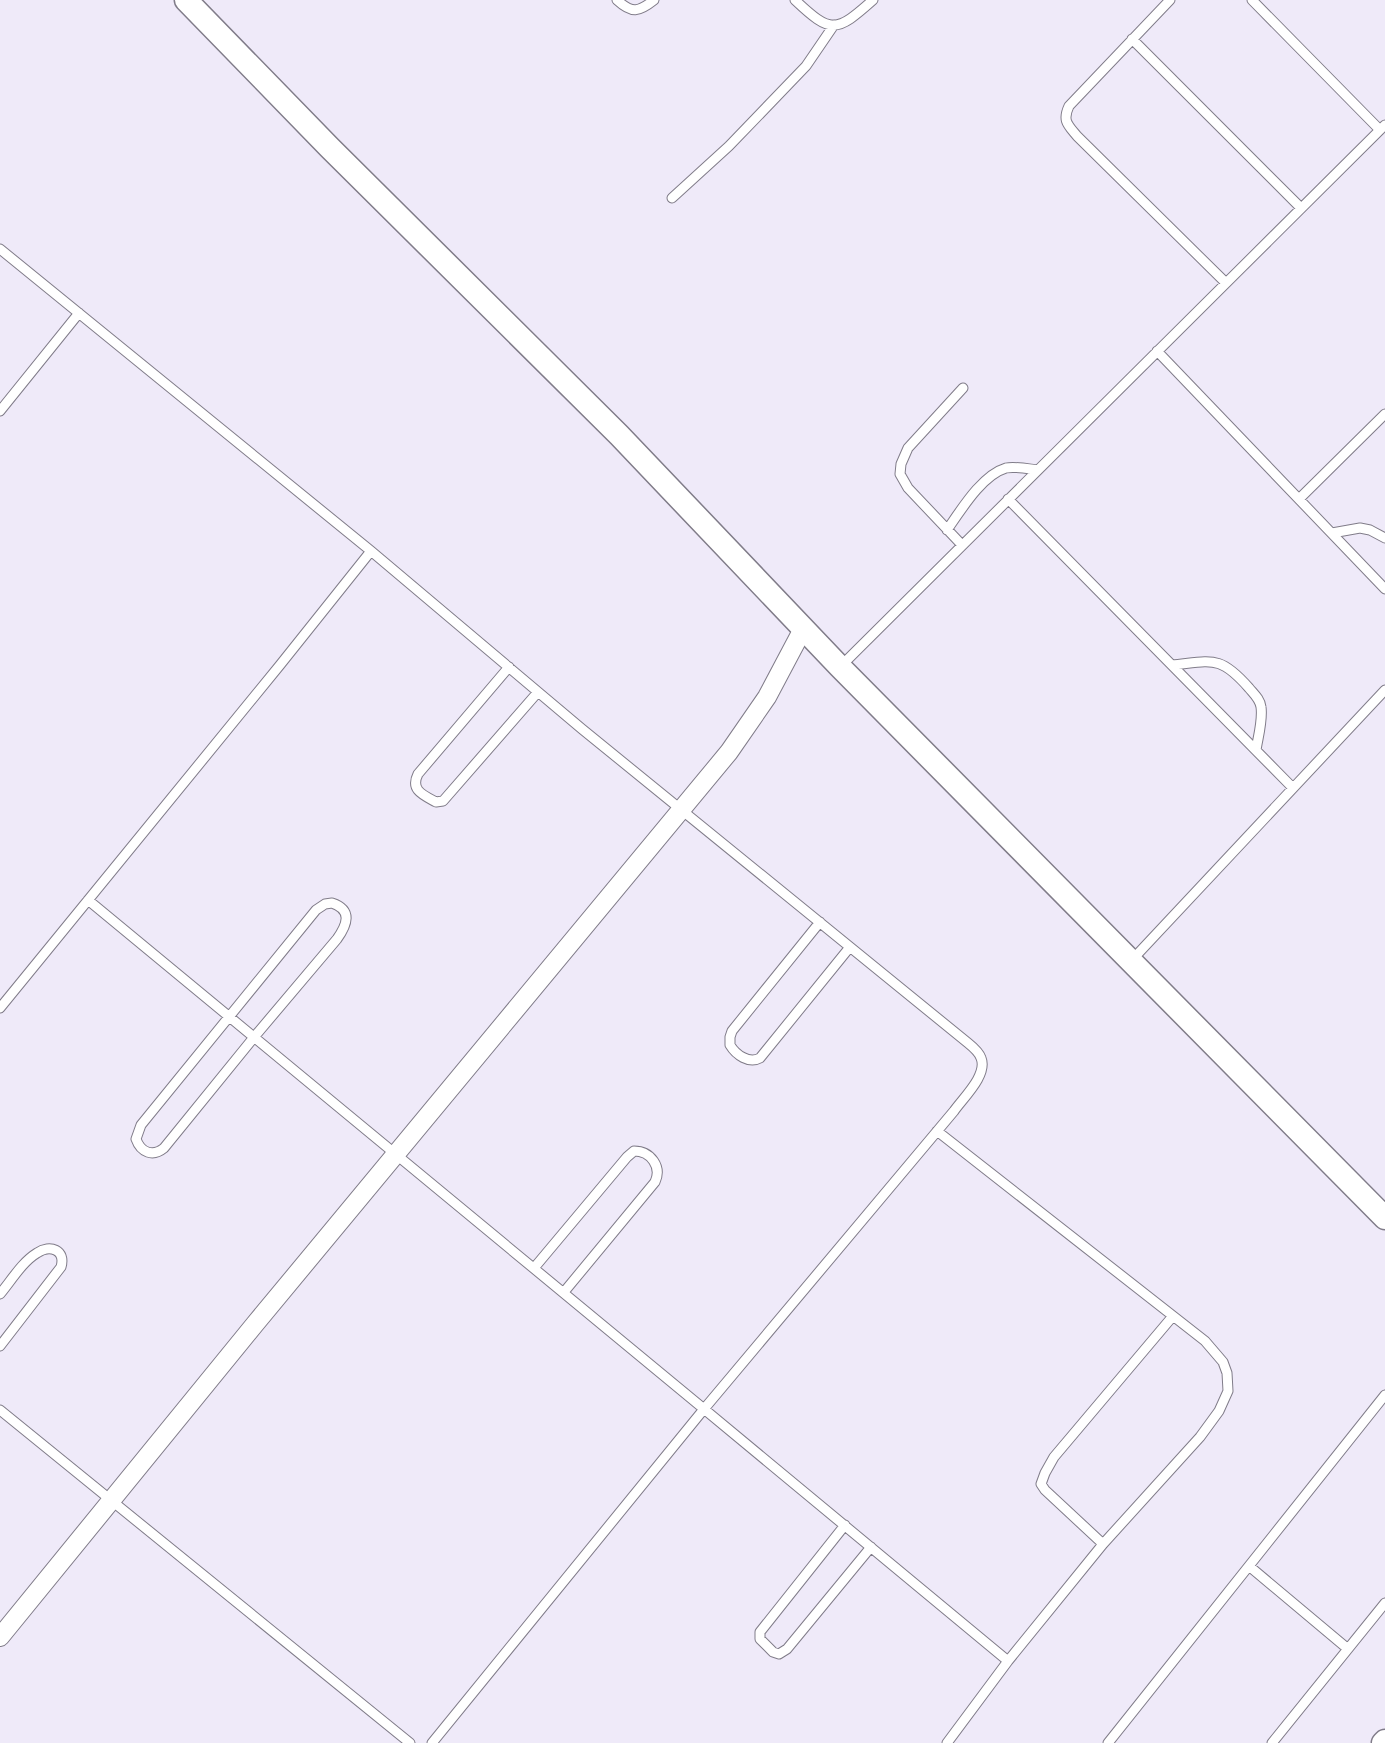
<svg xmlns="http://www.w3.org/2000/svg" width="1385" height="1743" viewBox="0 0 1385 1743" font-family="'IBM Plex Sans',sans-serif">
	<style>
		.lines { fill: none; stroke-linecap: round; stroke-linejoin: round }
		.service-casing { stroke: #807c89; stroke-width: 11 }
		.minor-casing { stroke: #807c89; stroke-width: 20 }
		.tertiary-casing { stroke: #807c89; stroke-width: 25 }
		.service { stroke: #fff; stroke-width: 9 }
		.minor { stroke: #fff; stroke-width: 18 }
		.tertiary { stroke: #fff; stroke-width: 22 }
	</style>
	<rect width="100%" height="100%" fill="#efeaf9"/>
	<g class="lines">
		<defs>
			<path id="service" d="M617 0C632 14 639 12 654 0
				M795 0C831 34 836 33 873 0
				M1170 0 1069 106C1062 121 1068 125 1077 136L1226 283
				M1252 0 1380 130
				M1132 39 1301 208
				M672 198 729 146 806 66 834 25
				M0 249 371 551 582 729 968 1043C973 1047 979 1052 981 1058 988 1075 963 1098 954 1111L704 1409 88 900
				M1157 351 1385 589
				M0 411 79 313
				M1008 499 1293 788
				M1299 499 1385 414
				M947 530C961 510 982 475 1006 468 1015 466 1029 469 1038 470
				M1332 533 1360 528 1370 530 1385 538
				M962 545 908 488 900 474 901 464 908 448 963 388
				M1172 665C1213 661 1220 655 1249 688 1254 694 1260 699 1261 707 1263 720 1258 737 1256 750
				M509 667 418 774C410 790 423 795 436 802L443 801 538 692
				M840 667 1385 125
				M332 903C353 910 347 925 337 939L255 1036 164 1148C153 1157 141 1153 136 1139L141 1125 316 910 325 904Z
				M820 922 732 1031 730 1037V1045C736 1055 749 1064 760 1058L850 947
				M1131 961 1385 690
				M0 1008 280 665 371 551
				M937 1131 1205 1341 1223 1362 1227 1373 1228 1391 1219 1411 1200 1437 1103 1544 1008 1661 947 1743
				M534 1268 627 1157 634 1151C651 1151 662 1167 655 1182L564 1292
				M0 1294C11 1281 22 1262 37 1253 50 1244 66 1250 61 1267L0 1346
				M0 1410 410 1743
				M845 1525 760 1632V1639L773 1652 779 1654 787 1649 871 1547
				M1103 1544 1045 1490 1041 1484 1045 1473 1054 1457 1173 1316
				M1249 1566 1348 1649
				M432 1743 704 1409 1008 1661
				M1108 1743 1385 1395
				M1272 1743 1385 1603"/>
			<path id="minor" d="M0 1637 255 1324 729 752 767 697 803 629"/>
			<path id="tertiary" d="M186 0 330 148 619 435 840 667 1385 1218
				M1383 1743 1385 1741"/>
		</defs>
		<use href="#service" class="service-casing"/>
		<use href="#minor" class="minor-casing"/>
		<use href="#tertiary" class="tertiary-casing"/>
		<use href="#service" class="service"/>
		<use href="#minor" class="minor"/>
		<use href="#tertiary" class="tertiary"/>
	</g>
</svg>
